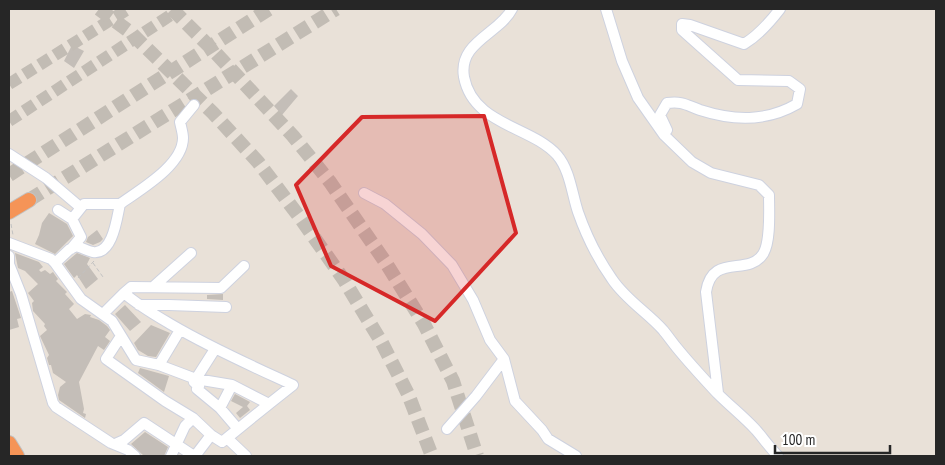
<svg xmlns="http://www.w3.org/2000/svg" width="945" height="465" viewBox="0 0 945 465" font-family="'PT Sans Narrow',sans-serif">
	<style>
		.building { fill: #c4beb8 }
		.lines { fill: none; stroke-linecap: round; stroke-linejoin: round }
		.major-tunnel { stroke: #c2bcb4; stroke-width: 12; stroke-dasharray: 12 6; stroke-linecap: butt }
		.highway-tunnel { stroke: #c2bcb4; stroke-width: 14; stroke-dasharray: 14 7; stroke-linecap: butt }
		.minor-casing { stroke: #ced2df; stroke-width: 12 }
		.highway-casing { stroke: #c2c2c2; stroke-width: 16 }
		.path { stroke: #c2c2c2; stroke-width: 1; stroke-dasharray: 4 2.5; stroke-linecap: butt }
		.minor { stroke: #fff; stroke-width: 10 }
		.highway { stroke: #f59457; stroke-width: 14 }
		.marked { fill: #d62828; fill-opacity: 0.2; stroke: #d62828; stroke-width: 4; stroke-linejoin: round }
	</style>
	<rect width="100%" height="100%" fill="#e9e1d8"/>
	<path class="building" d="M72 45 84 51 74 68 64 61Z
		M291 89 298 96 282 115 274 106Z
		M49 213 67 224 73 236 55 254 35 244 39 235 42 223Z
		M97 230 103 239 100 242 93 245 86 242 88 237Z
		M15 253 39 262 43 267 39 270 41 272 45 270 50 274 53 272 55 275 58 279 56 281 67 292 65 294 74 304 69 309 77 319 85 314 91 315 90 317 99 320 107 326 110 330 105 337 110 341 104 350 98 346 79 382 84 409 83 413 86 414 85 418 59 400 58 395 60 387 66 382 53 373 51 365H49L47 358 49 355 40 336 47 330 44 326 45 324 33 311 32 303 34 301 28 293 38 284 25 271 18 268Z
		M77 253 90 258 87 264 98 279 86 289 77 275 74 278 64 264Z
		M12 291 21 318 17 319 19 327 9 330V292Z
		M223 294V300L207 299V295Z
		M125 305 141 322 130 331 115 314Z
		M151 325 170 333 156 357 148 356 138 350 134 343Z
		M140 368 169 376 164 392 138 373Z
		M235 394 250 402 247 406 250 410 240 418 236 413 243 407 231 401Z
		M145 432 168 447 164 456H144L131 444Z"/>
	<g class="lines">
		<path class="major-tunnel" d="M9 84 128 9
			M9 121 180 9"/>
		<path class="highway-tunnel" d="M99 9 130 32 213 113 258 162 301 219 344 280 382 343 408 394 432 456
			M172 9 212 49 293 136 330 182 386 263 424 324 453 381 477 456
			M9 175 269 9
			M29 200 336 9"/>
		<defs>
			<path id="minor" d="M512 9C499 34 458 42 464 77 473 125 531 126 557 155 570 170 572 194 578 212 586 235 598 259 612 279 626 300 647 312 663 330 668 336 672 342 677 348 690 364 704 379 717 393 730 406 744 417 756 430 763 438 770 448 778 456
				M606 9 622 61 638 98 664 135 692 162 711 173 759 185 769 195C769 210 771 242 763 254 748 277 712 252 706 292L718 393
				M667 130 660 115 667 103C683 101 686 105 700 110 734 121 766 122 797 104L800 89 789 81 738 80 682 30V24L690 25 744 44C759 35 770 22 780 9
				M9 154 46 178 80 207
				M364 193 385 204 422 234 452 265 473 300 490 340 504 359 515 401 542 430 548 439 576 456
				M58 210 72 219 81 237 71 249
				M72 219 84 204H120
				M9 243 51 259 55 263 81 299 112 321 136 360 159 365 196 379 232 385 269 404 227 438
				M9 256V264L21 294 53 403 56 407 111 443 128 450 135 456
				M55 263 70 249 77 246C82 248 88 251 93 252 113 255 117 217 120 204 141 189 183 165 183 138 183 133 181 127 180 122L194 105
				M153 287 191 253
				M124 293 131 287 221 288 244 266
				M139 305H169L226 307
				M103 314 124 293C139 306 155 315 172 325 211 348 252 366 293 385L269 404
				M121 336 106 359 165 401 193 418 211 435 222 442 227 438 246 456
				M215 349 194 382 199 386 197 389 220 408 238 429
				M159 365 180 330
				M220 408 232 385
				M447 429 476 396 504 359
				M115 444 124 440 144 423 194 456
				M171 456 185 426 193 418
				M195 456 211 435"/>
			<path id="highway" d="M9 212 29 200
				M9 443 17 456"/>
		</defs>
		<use href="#minor" class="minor-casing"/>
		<use href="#highway" class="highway-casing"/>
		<path class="path" d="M11 224 13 235
			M93 263 103 277
			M78 278 94 261"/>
		<use href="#minor" class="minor"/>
		<use href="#highway" class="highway"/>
	</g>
	<path class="marked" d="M484 116 516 233 435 321 331 266 296 185 362 117Z"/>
	<rect width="945" height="465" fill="none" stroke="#262626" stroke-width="20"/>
	<path d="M775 445v8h115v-8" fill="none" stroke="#262626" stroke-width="2.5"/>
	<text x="782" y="445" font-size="15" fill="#262626" stroke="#ffffff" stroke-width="4" paint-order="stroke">100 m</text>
</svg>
